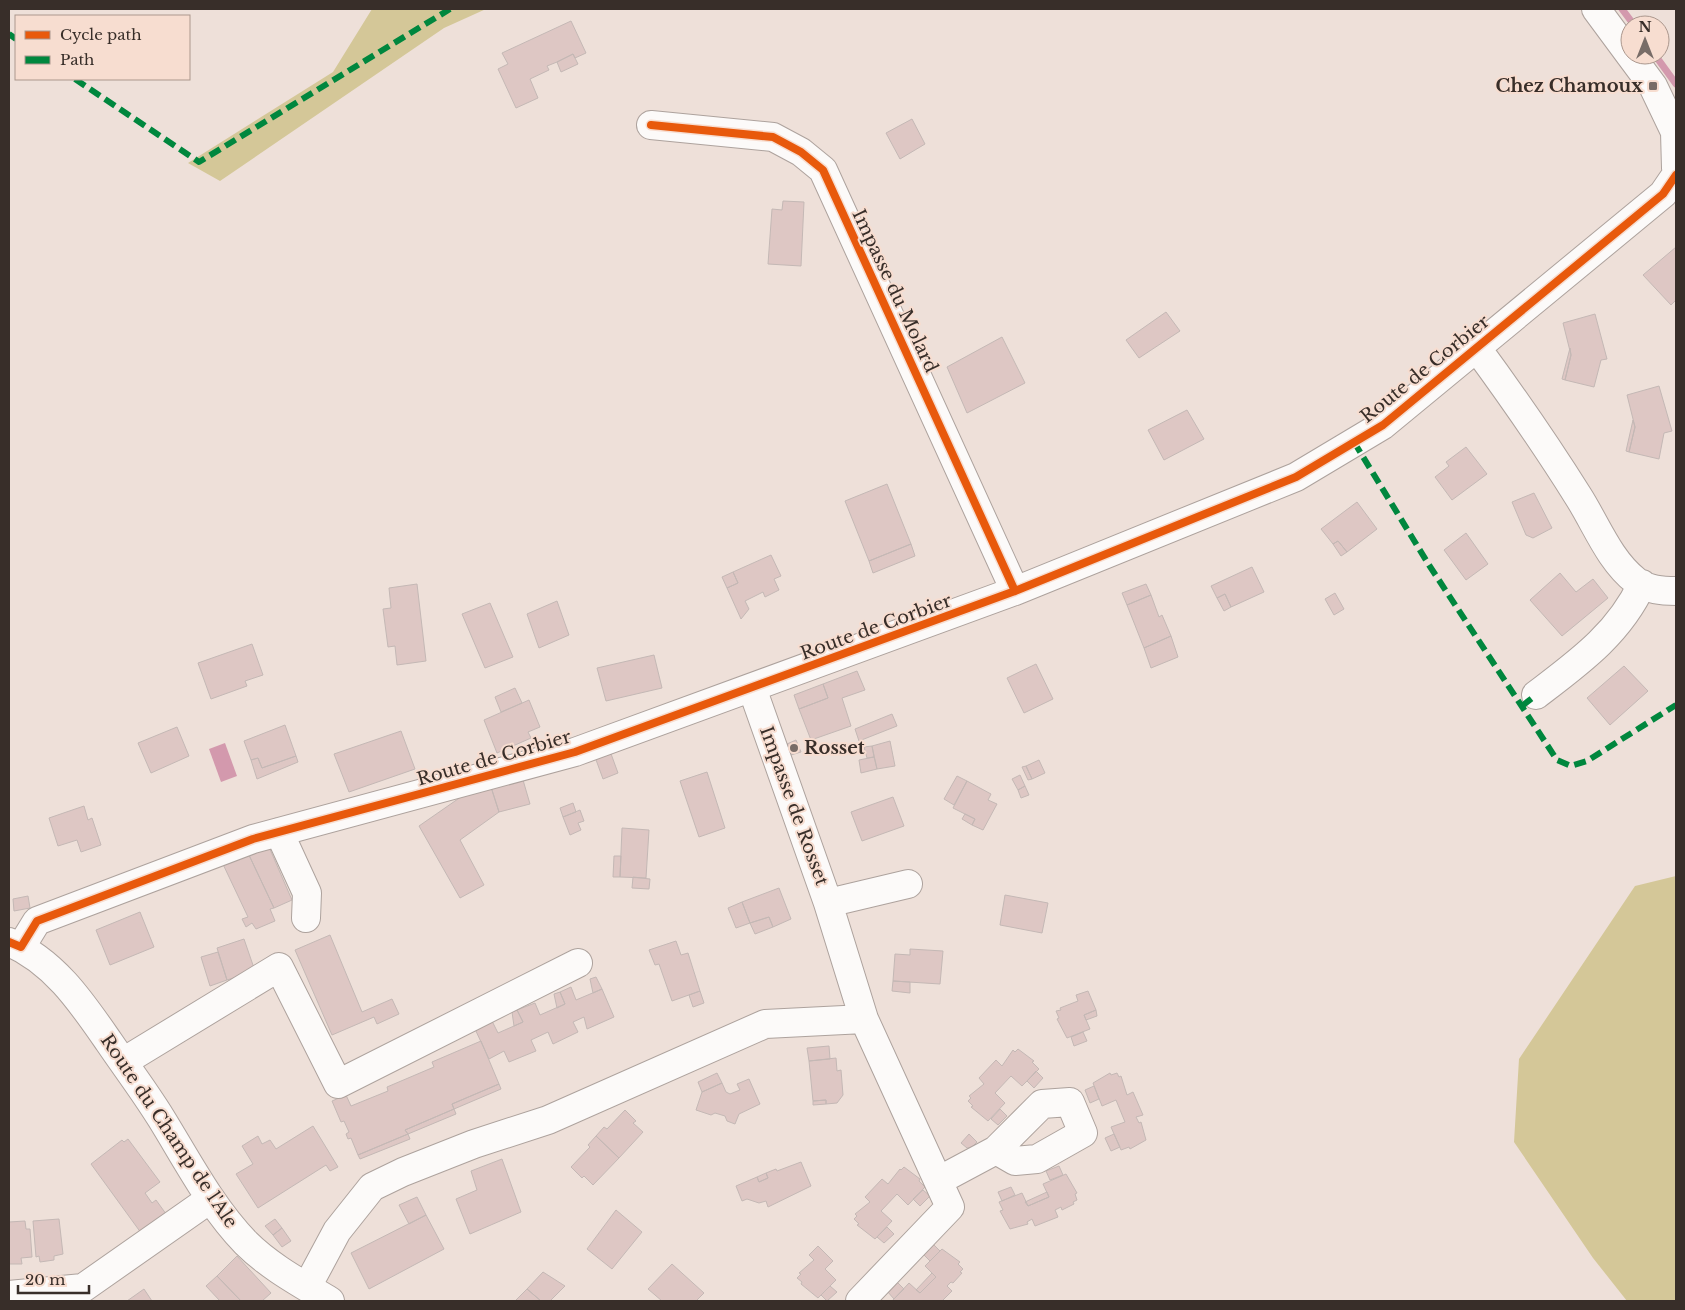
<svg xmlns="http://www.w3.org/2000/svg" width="1685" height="1310" viewBox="0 0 1685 1310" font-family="'Libre Baskerville',serif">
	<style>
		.forest { fill: #d4c798 }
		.water { fill: #d399ad }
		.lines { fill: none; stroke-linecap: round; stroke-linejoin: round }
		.stream { stroke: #d399ad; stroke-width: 7 }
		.building { fill: #dec7c4; stroke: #c4b8b5 }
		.minor-casing { stroke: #ada29d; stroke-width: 30 }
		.minor { stroke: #fcfaf9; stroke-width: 28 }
		.quiet { stroke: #00873e; stroke-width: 6; stroke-dasharray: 12 6; stroke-linecap: butt }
		.cycleway-casing { stroke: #f7ddd0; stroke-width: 11 }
		.cycleway { stroke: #e8590c; stroke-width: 8 }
		.poi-dot { fill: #786c67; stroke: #f7ddd0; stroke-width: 2 }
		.labels { text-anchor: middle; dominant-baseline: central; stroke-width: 4; stroke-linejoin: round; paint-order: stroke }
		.poi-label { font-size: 18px; font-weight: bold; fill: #382e29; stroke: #f7ddd0; text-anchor: end }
		.street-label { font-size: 18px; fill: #382e29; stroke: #f7ddd0 }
	</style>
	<rect width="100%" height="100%" fill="#eee0d9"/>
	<path class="forest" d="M372 9H486L444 28 220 181 188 163 333 72Z
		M1676 876V1301H1627L1593 1258 1514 1142 1519 1059 1635 886Z"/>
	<path class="water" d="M225 743 237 776 221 782 209 749Z"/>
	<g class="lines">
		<path class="stream" d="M1622 9 1634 25
			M1655 55 1676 84"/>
	</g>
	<path class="building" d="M571 21 586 53 575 58 573 54 557 62 547 66 549 70 530 79 538 98 516 108 498 69 508 64 502 53Z
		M573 54 578 64 561 72 557 62Z
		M912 119 925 144 900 159 886 133Z
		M783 201 804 202 801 266 768 264 772 209 782 210Z
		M1676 247V300L1671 305 1643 275Z
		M1166 312 1180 331 1139 358 1126 340Z
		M1595 314 1607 359 1601 360 1594 387 1565 380 1571 355 1563 323Z
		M1002 337 1025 383 967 413 947 367Z
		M1570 348 1571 355 1565 380 1562 379Z
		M1659 386 1672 431 1664 433 1659 459 1629 452 1635 427 1627 395Z
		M1187 410 1204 439 1164 460 1148 430Z
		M1633 420 1635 427 1629 452 1626 451Z
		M1466 447 1487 474 1452 500 1435 477 1449 466 1446 462Z
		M887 484 911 544 869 561 845 501Z
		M1534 493 1552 528 1533 538 1526 535 1512 502Z
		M1357 502 1377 529 1347 552 1338 541 1333 544 1321 529Z
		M1466 533 1488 564 1466 580 1444 550Z
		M1338 541 1347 552 1341 556 1333 544Z
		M911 544 915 556 873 573 869 561Z
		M771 555 781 576 774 579 779 590 765 597 763 592 745 601 749 609 741 619 727 588 738 583 733 572Z
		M1252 567 1264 592 1231 607 1225 594 1217 598 1211 586Z
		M733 572 738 583 727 588 722 577Z
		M1560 573 1576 592 1593 579 1608 598 1562 636 1530 600Z
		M417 584 426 661 397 665 395 646 388 647 383 609 391 608 389 588Z
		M1146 584 1151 595 1127 605 1122 593Z
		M1335 593 1344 609 1334 615 1325 599Z
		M1225 594 1231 607 1224 611 1217 598Z
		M1151 595 1159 617 1162 615 1171 636 1144 648 1127 605Z
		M557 601 569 635 539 648 527 614Z
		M490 603 513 657 485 668 462 614Z
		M1171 636 1178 657 1151 668 1144 648Z
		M252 644 263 675 245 681 247 686 211 699 198 663Z
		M654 655 662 688 606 701 597 668Z
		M1036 664 1053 699 1024 713 1007 678Z
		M1624 666 1648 691 1610 725 1587 698Z
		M857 671 865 690 842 698 851 726 811 740 799 709 828 698 823 684Z
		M823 684 828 698 799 709 794 695Z
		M515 688 522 703 501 712 495 697Z
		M529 700 540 727 528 732 531 738 497 753 484 720Z
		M892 714 897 726 859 741 855 729Z
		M285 725 296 756 262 768 258 758 251 760 244 741Z
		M177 727 189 756 151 773 138 743Z
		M401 731 415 769 349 792 334 754Z
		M796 740 801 752 791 755 787 744Z
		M890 741 895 766 877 769 872 746Z
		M872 746 874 757 867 758 864 747Z
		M610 751 618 773 603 779 595 757Z
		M296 756 298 762 257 779 251 760 258 758 262 768Z
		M874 757 877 769 861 773 859 760Z
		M1039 760 1045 773 1032 779 1026 766Z
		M1026 766 1032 779 1028 780 1022 767Z
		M707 772 725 828 699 837 680 781Z
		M1020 775 1025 786 1018 790 1012 779Z
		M957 776 967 781 954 805 944 799Z
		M523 780 530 804 499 812 491 787Z
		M967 781 991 794 988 800 997 804 983 830 972 825 975 819 953 808Z
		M1025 786 1029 795 1021 798 1018 790Z
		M491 787 499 812 460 840 484 885 460 898 419 826 468 792Z
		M893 797 904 826 862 841 851 812Z
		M573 803 576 812 563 817 560 808Z
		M84 806 88 820 92 818 101 845 81 852 77 840 58 846 49 818Z
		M580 810 584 821 578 823 581 830 570 835 563 817Z
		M965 814 975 819 972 825 962 819Z
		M622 828 649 830 646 878 620 877Z
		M269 847 292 900 274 908 248 853Z
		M248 853 274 908 270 909 275 921 256 929 252 923 246 927 242 919 248 917 221 860Z
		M614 856H621L620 877H613Z
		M633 877 650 879 649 889 632 888Z
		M779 888 791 919 773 927 769 917 750 923 742 902Z
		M1005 895 1048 903 1042 933 1000 925Z
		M28 896 30 908 14 911 13 899Z
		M742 902 750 923 736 928 728 908Z
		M140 912 154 947 110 965 96 930Z
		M769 917 773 927 755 934 750 923Z
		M330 935 362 1012 392 999 399 1014 377 1024 374 1017 332 1035 295 950Z
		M244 939 255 971 227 980 217 948Z
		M676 941 681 955 688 953 700 991 672 1001 659 964 655 965 649 950Z
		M910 949 943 951 940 984 893 981 895 954 910 955Z
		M218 952 227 980 210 986 201 957Z
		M596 977 602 989 593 993 590 979Z
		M893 981 910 982V993L892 991Z
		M571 987 576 1000 602 989 614 1017 587 1029 584 1017 573 1022 578 1032 553 1044 548 1032 531 1040 536 1051 509 1062 504 1051 489 1059 475 1029 492 1021 498 1033 514 1026 523 1022 517 1010 535 1003 540 1015 565 1004 560 992Z
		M700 991 704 1003 693 1007 689 995Z
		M1088 991 1096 1010 1084 1015 1090 1029 1067 1038 1057 1019 1059 1018 1056 1011 1061 1010 1060 1008 1078 1001 1076 995Z
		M560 992 565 1004 557 1008 554 994Z
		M517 1010 523 1022 514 1026 512 1012Z
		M1096 1010 1097 1016 1086 1020 1084 1015Z
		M1083 1032 1087 1041 1074 1046 1071 1037Z
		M481 1041 499 1084 452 1104 454 1109 405 1130 408 1134 358 1155 351 1138 348 1139 346 1134 349 1132 344 1121 341 1122 332 1101 346 1095 351 1106 388 1091 387 1087 434 1067 432 1062Z
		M829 1046 830 1059 809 1061 807 1048Z
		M1018 1049 1034 1061 1032 1062 1039 1069 1022 1086 1011 1076 995 1093 1005 1103 988 1121 971 1107 973 1106 968 1101 971 1098 969 1096 984 1084 979 1078 996 1060 1002 1066 1013 1050 1015 1052Z
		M836 1058 837 1071 841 1070 843 1095 837 1103 826 1104V1100L813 1101 809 1061Z
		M1036 1071 1043 1078 1034 1088 1027 1081Z
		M717 1073 722 1083 702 1092 698 1082Z
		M1110 1073 1111 1075 1117 1073 1119 1077 1121 1076 1127 1095 1133 1092 1143 1115 1136 1117 1139 1123 1141 1122 1146 1140 1130 1149 1129 1147 1121 1150 1111 1127 1125 1122 1116 1100 1102 1106 1093 1083Z
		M749 1079 760 1104 739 1114 735 1124 727 1121 725 1116 715 1113 711 1115 696 1110 702 1092 722 1083 726 1092 730 1094 740 1090 737 1084Z
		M499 1084 501 1089 454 1109 452 1104Z
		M1094 1086 1099 1099 1090 1103 1085 1090Z
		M826 1100V1104L813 1105V1101Z
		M454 1109 456 1114 408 1134 405 1130Z
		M1000 1109 1007 1116 998 1125 991 1119Z
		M625 1110 636 1121 633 1123 643 1132 619 1158 596 1136 604 1127 607 1129Z
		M313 1126 338 1167 330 1171 326 1165 258 1208 236 1174 253 1164 242 1146 258 1136 262 1144 270 1140 276 1149Z
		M408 1134 410 1139 360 1159 358 1155Z
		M969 1134 977 1142 971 1148H967L961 1143Z
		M1114 1134 1120 1147 1111 1151 1105 1138Z
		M596 1136 619 1158 593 1185 584 1176 582 1178 571 1167 590 1147 588 1145Z
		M128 1139 160 1182 145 1193 152 1203 156 1200 169 1218 144 1237 91 1164 122 1140 124 1142Z
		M502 1159 521 1212 470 1234 456 1199 477 1190 471 1171Z
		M801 1162 811 1186 768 1207 766 1201 759 1203 747 1199 742 1201 736 1186 757 1177 759 1182 768 1178 766 1173 776 1169 777 1171Z
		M1059 1166 1063 1175 1050 1180 1046 1171Z
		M904 1167 920 1179 919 1181 925 1187 908 1205 897 1194 881 1211 892 1221 875 1239 857 1225 859 1224 854 1219 857 1216 855 1214 870 1202 865 1197 882 1179 888 1184 900 1169 901 1170Z
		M766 1173 768 1178 759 1182 757 1177Z
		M1066 1174 1077 1193 1075 1194 1077 1200 1073 1202 1074 1204 1062 1210 1061 1207 1055 1210 1058 1217 1035 1226 1032 1219 1027 1222 1028 1224 1010 1229 1000 1211 1003 1210 999 1202 1022 1193 1028 1206 1049 1197 1043 1184Z
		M1011 1187 1015 1195 1002 1201 998 1192Z
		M923 1190 930 1196 920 1206 913 1199Z
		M1047 1192 1049 1197 1028 1206 1025 1202Z
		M417 1197 426 1215 409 1224 399 1205Z
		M616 1210 642 1232 612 1269 587 1249Z
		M426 1215 444 1249 369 1289 351 1253Z
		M59 1219 63 1254 54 1256V1260L40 1262 39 1256 36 1257 33 1221Z
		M275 1219 282 1228 273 1235 265 1226Z
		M25 1221 26 1229H30L32 1257 21 1258 22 1264H9V1222Z
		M887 1227 894 1234 884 1243 877 1237Z
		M282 1228 291 1241 282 1247 273 1235Z
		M933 1244 940 1251 930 1261 923 1254Z
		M818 1246 833 1261 825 1269 836 1280 818 1298 801 1284 802 1282 797 1278 801 1274 799 1273 814 1260 809 1255Z
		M942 1249 960 1262 958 1264 963 1269 960 1272 962 1273 953 1283 951 1282 947 1286 952 1291 942 1301H892L909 1283 920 1293 936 1277 925 1266Z
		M237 1256 271 1293 262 1301H241L217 1276Z
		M672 1264 704 1293 696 1301H662L648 1289Z
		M543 1272 565 1286 550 1301H541L527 1289Z
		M932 1273 936 1277 920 1293 916 1290Z
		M217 1276 241 1301H220L206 1286Z
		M897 1282 904 1289 894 1299 887 1291Z
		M830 1286 837 1292 827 1301 821 1295Z
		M144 1289 152 1301H127Z
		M527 1289 541 1301H515Z"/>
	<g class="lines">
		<defs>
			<path id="minor" d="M1596 9 1630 55
				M1630 55 1653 86 1675 132 1676 168
				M651 125 773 137 801 152 823 170 1015 591
				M1476 347C1512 396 1546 445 1578 496 1596 524 1609 560 1636 581 1648 590 1662 591 1676 591
				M752 688 828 903 908 884
				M1536 695C1578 663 1619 634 1642 584
				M279 832 307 893 306 918
				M828 903 864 1019 950 1207 860 1301
				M9 942C55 962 82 1003 109 1042 126 1067 145 1092 161 1118 187 1160 211 1207 246 1243 270 1267 302 1284 330 1301
				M21 947 37 921 253 839 575 752 1015 591 1296 477 1383 425 1663 194 1676 175
				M123 1062 279 967 338 1084 578 963
				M938 1181 996 1150 1042 1104 1070 1102 1083 1133 1037 1159 1015 1161 996 1150
				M307 1287 337 1231 372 1187 403 1172 474 1144 548 1120 765 1024 864 1019
				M9 1295 83 1288 210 1199"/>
		</defs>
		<use href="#minor" class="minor-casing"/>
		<use href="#minor" class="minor"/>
		<path class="quiet" d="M9 34 16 39
			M75 79 199 162 450 9
			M1354 442 1429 565 1557 760 1571 766 1587 761 1676 705
			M1522 706 1536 695"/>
		<defs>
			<path id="cycleway" d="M651 125 773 137 801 152 823 170 1015 591
				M9 942 21 947 37 921 253 839 575 752 1015 591 1296 477 1383 425 1663 194 1676 175"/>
		</defs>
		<use href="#cycleway" class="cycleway-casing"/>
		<use href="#cycleway" class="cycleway"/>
	</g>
	<g class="poi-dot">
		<rect x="1648" y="81" width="10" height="10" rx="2.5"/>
		<circle cx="794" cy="748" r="5"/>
	</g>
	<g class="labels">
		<g class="poi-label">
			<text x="1643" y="86">Chez Chamoux</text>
			<text x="804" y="748" text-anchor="start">Rosset</text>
		</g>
		<g class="street-label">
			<text transform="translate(895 291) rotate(65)">Impasse du Molard</text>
			<text transform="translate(1425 369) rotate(-39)">Route de Corbier</text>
			<text transform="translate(876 627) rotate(-20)">Route de Corbier</text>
			<text transform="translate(494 758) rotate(-16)">Route de Corbier</text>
			<text transform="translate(794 806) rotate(70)">Impasse de Rosset</text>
			<text transform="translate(169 1131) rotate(56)">Route du Champ de l'Ale</text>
		</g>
	</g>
	<rect width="1685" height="1310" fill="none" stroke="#382e29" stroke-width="20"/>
	<rect x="15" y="15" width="175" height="65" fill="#f7ddd0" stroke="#ab978d"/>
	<rect x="25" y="31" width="25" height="8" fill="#e8590c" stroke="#ab978d"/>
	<text x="60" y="40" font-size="15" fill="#382e29">Cycle path</text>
	<rect x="25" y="56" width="25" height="8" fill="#00873e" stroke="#ab978d"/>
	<text x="60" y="65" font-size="15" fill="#382e29">Path</text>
	<g transform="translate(1645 40)"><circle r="24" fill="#f7ddd0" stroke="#ab978d"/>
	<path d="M0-4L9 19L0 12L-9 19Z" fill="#786c67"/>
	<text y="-8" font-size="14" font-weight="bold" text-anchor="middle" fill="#382e29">N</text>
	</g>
	<path d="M18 1285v8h71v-8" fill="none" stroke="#382e29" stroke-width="2.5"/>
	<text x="25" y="1285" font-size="15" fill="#382e29" stroke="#f7ddd0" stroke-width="4" paint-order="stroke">20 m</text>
</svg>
